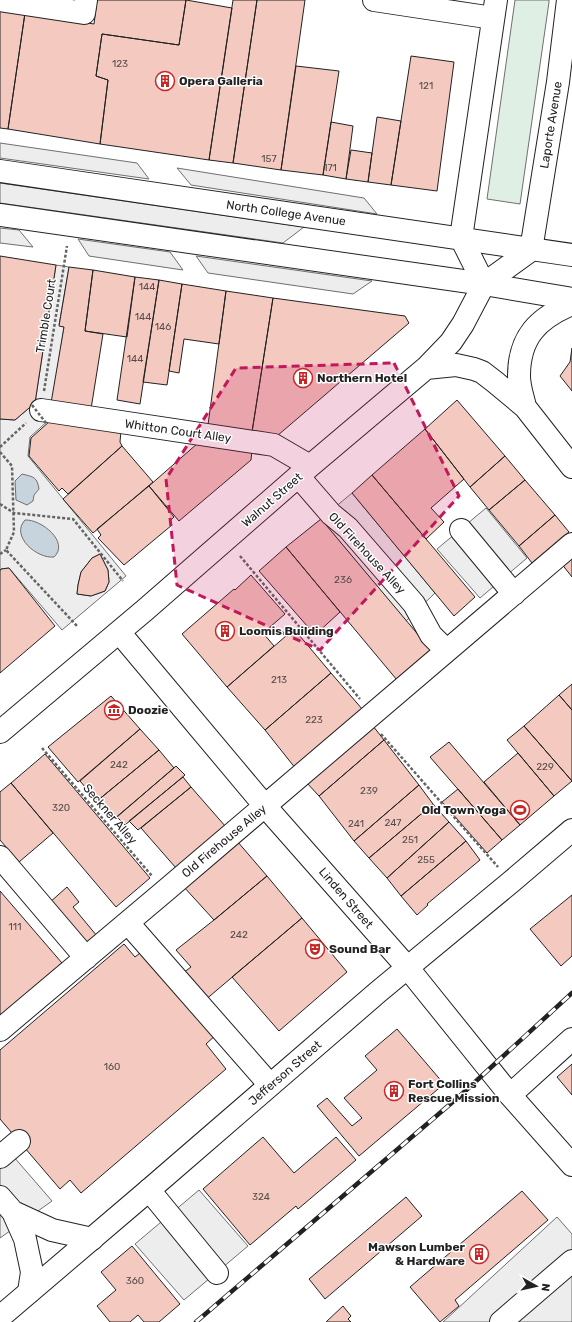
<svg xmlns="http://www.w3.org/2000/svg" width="572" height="1322" viewBox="0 0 572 1322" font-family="Rubik,sans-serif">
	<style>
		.green { fill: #e0efe3; stroke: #6f6f6f }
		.parking { fill: #ededed; stroke: #6f6f6f; fill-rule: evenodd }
		.water { fill: #c7d3dd; stroke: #6f6f6f }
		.building { fill: #f3c9c0; stroke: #222 }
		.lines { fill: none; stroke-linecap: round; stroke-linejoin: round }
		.minor-casing { stroke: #222; stroke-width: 24 }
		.highway-casing { stroke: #222; stroke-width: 24 }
		.path { stroke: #646464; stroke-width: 2.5; stroke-dasharray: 3 2; stroke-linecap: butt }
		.minor { stroke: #fff; stroke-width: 22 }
		.highway { stroke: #fff; stroke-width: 22 }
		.rail-casing { stroke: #222; stroke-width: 4.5 }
		.rail { stroke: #fff; stroke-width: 3; stroke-dasharray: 9; stroke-linecap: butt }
		.path-bridge { stroke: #646464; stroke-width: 2.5; stroke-dasharray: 3 2; stroke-linecap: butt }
		.marked { fill: #c2185b; fill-opacity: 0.2; stroke: #c2185b; stroke-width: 3; stroke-dasharray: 8 5; stroke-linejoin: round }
		.labels { text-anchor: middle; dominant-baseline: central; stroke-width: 3; stroke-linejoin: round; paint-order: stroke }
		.number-label { font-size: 10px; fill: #564c4a }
		.poi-label { font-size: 12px; font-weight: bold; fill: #222; stroke: #fff; text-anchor: start }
		.street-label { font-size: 12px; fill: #222; stroke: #fff }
	</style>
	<rect width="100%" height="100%" fill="#fff"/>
	<path class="green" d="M515 0H549V2L520 204 487 199Z"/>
	<path class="parking" d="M0 143 137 163 149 179 0 158Z
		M177 168 364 198 377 214 191 185Z
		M0 183 304 227 283 243 0 203Z
		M0 228 19 230 33 247 0 243Z
		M78 239 170 252 183 270 89 256Z
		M196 256 372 281 353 294 208 273Z
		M56 265 69 267 59 325 64 327 50 419 30 437 28 456 126 576 62 630 9 568 1 569 0 571V419L15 420 35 403ZM100 554 108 570 109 582 105 591 91 596 77 594 78 585 81 572 92 558Z
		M352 493 435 593 406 621 321 519Z
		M486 508 527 558 480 598 437 549Z
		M0 1141 52 1201 0 1238Z
		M199 1190 248 1246 184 1300 135 1244Z
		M557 1217 572 1234V1322H443Z"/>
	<path class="water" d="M22 474C34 477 37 477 39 489L34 495 33 501 27 505 16 500 15 481Z
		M25 520C41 519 70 542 54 557 37 559 10 536 25 520Z"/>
	<path class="building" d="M97 0H186L179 45 102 34 96 76 108 80 100 144 8 129 25 13 94 24Z
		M186 0 232 8 209 160 100 144 108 80 96 76 102 34 179 45Z
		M233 0H257L233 163 209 160Z
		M257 0H305L281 170 233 163Z
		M0 10 25 13 8 129 0 128Z
		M411 56 454 62 437 191 391 185Z
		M296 66 339 71 323 175 281 170Z
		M377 117 401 121 391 185 368 182Z
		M331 122 353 126 346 179 323 175Z
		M351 150 372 153 368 182 346 179Z
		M0 256 56 265 35 403 15 420 0 419Z
		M69 267 93 270 85 331 103 334 91 409 51 403 64 327 59 326Z
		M93 270 135 277 127 337 85 331Z
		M135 277 159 280 140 404 117 400Z
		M159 280 182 284 167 385 143 382Z
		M182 284 226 291 219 344 184 339 179 373 169 371Z
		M226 291 273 298 252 432 208 425Z
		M273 298 405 316 409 323 277 436 252 432Z
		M572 348V391L560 376 570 362Z
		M457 400 505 456 470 487 425 429Z
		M50 421 121 431 120 442 122 446 68 494 62 488 59 491 29 456 31 438Z
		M425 429 464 479 431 508 444 522 426 539 372 475Z
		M198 443 252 450 251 460 179 521 149 486Z
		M122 446 153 482 93 533 63 499Z
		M505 456 525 480 489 510 470 487Z
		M372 475 475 597 454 616 352 493Z
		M525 480 555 515 519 546 489 510Z
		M149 486 174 517 170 521 172 525 124 565 98 538 101 535 97 529Z
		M555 515 569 532 532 563 519 546Z
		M321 519 431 650 397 680 286 547Z
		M286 547 340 612 315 635 259 571Z
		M100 554 108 570 109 582 105 591 91 596 77 594 78 585 81 572 92 558Z
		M572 554V577L561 563Z
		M9 568 55 626 0 673V571L1 569Z
		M251 575 285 614 263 633 274 646 227 687 182 634 234 589 235 590Z
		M294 629 331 673 265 730 227 687Z
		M331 673 363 710 296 769 265 730Z
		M572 684V710L559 695Z
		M559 695 572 710V781L524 726Z
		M111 696 140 729 78 782 48 747Z
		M373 726 384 740 319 796 306 782Z
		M524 726 572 781 554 796 507 740Z
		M140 729 159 750 97 801 80 781Z
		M384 740 419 785 354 841 319 796Z
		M449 742 520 825 502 840 430 757Z
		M159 750 174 768 114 819 97 801Z
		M518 753 554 796 520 825 484 782Z
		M45 754 150 878 116 907 11 783Z
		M176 766 185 775 125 825 117 817Z
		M183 777 191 787 138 830 129 821Z
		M11 783 53 833 19 862 0 840V792Z
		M419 785 433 804 369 858 354 841Z
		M191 787 226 827 176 868 141 828Z
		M458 789 502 840 487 853 442 802Z
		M433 804 449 822 387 878 369 858Z
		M449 822 466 841 401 896 387 878Z
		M237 841 267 876 214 920 183 886Z
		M466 841 480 860 427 904 428 905 417 915 401 896Z
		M267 876 302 918 204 1001 183 973 191 967 176 950 214 920Z
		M67 887 79 902 73 907 97 936 86 945 49 903Z
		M0 891 62 963 0 1016Z
		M572 895V956L561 966 530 929Z
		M302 918 347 972 279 1031 232 977Z
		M124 944 135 957 145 949 217 1034 206 1044 226 1069 81 1193 70 1180 60 1189 0 1119V1050Z
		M397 1029 444 1084 359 1156 317 1106 327 1098 352 1126 362 1118 344 1098 377 1070 365 1056Z
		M572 1064V1095L557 1077Z
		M263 1137 294 1173 336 1137 356 1160 298 1209 296 1206 250 1245 203 1189Z
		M522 1191 548 1220 455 1300 459 1306 440 1322 410 1287Z
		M406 1197 422 1216 325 1299 309 1279Z
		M132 1246 180 1304 159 1322H144L138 1315 130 1322H110L97 1306 116 1290 101 1272Z
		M343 1306 351 1316 348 1319 351 1322H326Z"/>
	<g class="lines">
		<defs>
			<path id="minor" d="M0 0 84 13 86 0
				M374 0 493 18
				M484 284 461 238 496 0
				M426 368 456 365 474 369 482 372 495 382 525 407 572 467
				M525 407C523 397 519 387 519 376 519 337 538 318 572 304
				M41 410 274 445 310 466
				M299 477 331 514 348 528 414 604 431 635 446 650
				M461 530 514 594
				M119 632 265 806 407 967 510 1095 572 1165
				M0 732 145 610 310 466 426 368 451 342 463 324 484 284 531 250 558 82 568 0
				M0 857 86 958
				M128 923 270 1085
				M0 1030 165 891 572 544
				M510 1095 572 1039
				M0 1157 19 1141
				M149 1190 217 1273
				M0 1197 13 1212 25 1239 32 1272 29 1292
				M13 1212 52 1230 92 1239
				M501 1322 572 1261"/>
			<path id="highway" d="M0 171 572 255
				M0 215 484 284 572 299
				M0 1317 149 1190 378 992 511 882 572 830"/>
		</defs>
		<use href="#minor" class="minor-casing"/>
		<use href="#highway" class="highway-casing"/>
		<path class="path" d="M44 391 67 246
			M0 447 26 423
			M0 452 12 466 14 532 6 550 77 626
			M0 504 14 513 73 519 123 581
			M0 554 6 550
			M240 556 360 699
			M381 734 498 867
			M42 748 152 876"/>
		<use href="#minor" class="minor"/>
		<use href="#highway" class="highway"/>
		<defs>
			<path id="rail" d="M196 1322 462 1094 572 993"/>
		</defs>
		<use href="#rail" class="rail-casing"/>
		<use href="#rail" class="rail"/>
		<path class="path-bridge" d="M32 405 46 423"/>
	</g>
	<path class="marked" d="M394 363 459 496 320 650 177 585 166 479 236 368Z"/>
	<defs>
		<symbol id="building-ring" viewBox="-11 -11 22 22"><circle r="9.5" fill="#fff" stroke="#c62828" stroke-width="1.5"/><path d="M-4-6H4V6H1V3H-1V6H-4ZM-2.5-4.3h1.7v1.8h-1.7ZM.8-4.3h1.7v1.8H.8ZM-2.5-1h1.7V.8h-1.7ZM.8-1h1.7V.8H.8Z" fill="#c62828"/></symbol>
		<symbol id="museum-ring" viewBox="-11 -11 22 22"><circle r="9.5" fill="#fff" stroke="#c62828" stroke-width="1.5"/><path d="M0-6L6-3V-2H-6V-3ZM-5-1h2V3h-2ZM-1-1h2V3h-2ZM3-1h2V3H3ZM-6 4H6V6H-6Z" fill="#c62828"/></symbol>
		<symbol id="stadium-ring" viewBox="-11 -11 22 22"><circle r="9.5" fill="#fff" stroke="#c62828" stroke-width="1.5"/><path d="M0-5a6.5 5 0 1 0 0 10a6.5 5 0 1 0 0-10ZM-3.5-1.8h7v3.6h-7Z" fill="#c62828"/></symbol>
		<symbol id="theatre-ring" viewBox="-11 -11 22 22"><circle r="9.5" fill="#fff" stroke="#c62828" stroke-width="1.5"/><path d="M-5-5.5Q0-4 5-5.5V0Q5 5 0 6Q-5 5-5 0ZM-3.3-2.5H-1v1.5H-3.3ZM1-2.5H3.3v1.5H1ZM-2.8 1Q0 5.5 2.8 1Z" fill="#c62828"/></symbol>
	</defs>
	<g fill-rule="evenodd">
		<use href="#building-ring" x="154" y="70" width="22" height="22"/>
		<use href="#building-ring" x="292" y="367" width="22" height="22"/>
		<use href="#building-ring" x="214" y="620" width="22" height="22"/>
		<use href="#museum-ring" x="103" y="699" width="22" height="22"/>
		<use href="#stadium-ring" x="509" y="799" width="22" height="22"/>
		<use href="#theatre-ring" x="304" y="938" width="22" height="22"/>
		<use href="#building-ring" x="383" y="1080" width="22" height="22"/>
		<use href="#building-ring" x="468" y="1243" width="22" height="22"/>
	</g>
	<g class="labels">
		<g class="number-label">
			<text x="120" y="64">123</text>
			<text x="426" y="86">121</text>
			<text x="269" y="159">157</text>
			<text x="330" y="168">171</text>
			<text x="147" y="287">144</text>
			<text x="143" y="317">144</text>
			<text x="163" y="327">146</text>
			<text x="135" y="359">144</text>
			<text x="343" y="580">236</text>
			<text x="279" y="680">213</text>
			<text x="314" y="720">223</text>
			<text x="119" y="765">242</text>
			<text x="545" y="767">229</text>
			<text x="369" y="791">239</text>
			<text x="61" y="808">320</text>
			<text x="393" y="823">247</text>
			<text x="356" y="824">241</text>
			<text x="410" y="840">251</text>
			<text x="426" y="860">255</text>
			<text x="15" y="927">111</text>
			<text x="239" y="935">242</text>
			<text x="112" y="1067">160</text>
			<text x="261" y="1197">324</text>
			<text x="135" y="1281">360</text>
		</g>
		<g class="poi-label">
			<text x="179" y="81">Opera Galleria</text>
			<text x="317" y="378">Northern Hotel</text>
			<text x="239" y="631">Loomis Building</text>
			<text x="128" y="710">Doozie</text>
			<text x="506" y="810" text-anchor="end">Old Town Yoga</text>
			<text x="329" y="949">Sound Bar</text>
			<text x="408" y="1084">Fort Collins<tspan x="408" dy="14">Rescue Mission</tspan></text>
			<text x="465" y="1247" text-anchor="end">Mawson Lumber<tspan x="465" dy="14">&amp; Hardware</tspan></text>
		</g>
		<g class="street-label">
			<text transform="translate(551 125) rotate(-81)">Laporte Avenue</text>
			<text transform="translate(286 213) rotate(8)">North College Avenue</text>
			<text transform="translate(46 316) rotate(-81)">Trimble Court</text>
			<text transform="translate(178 431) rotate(8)">Whitton Court Alley</text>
			<text transform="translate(272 500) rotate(-41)">Walnut Street</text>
			<text transform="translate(367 553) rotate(47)">Old Firehouse Alley</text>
			<text transform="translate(110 814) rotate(49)">Seckner Alley</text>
			<text transform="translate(224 841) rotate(-40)">Old Firehouse Alley</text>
			<text transform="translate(346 898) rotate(49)">Linden Street</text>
			<text transform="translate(285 1073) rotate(-41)">Jefferson Street</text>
		</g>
	</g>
	<g transform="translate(536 1286) rotate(98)" stroke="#ffffff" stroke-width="3" paint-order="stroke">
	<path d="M0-3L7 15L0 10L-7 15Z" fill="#222222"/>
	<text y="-6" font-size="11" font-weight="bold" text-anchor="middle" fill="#222222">N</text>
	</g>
</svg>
